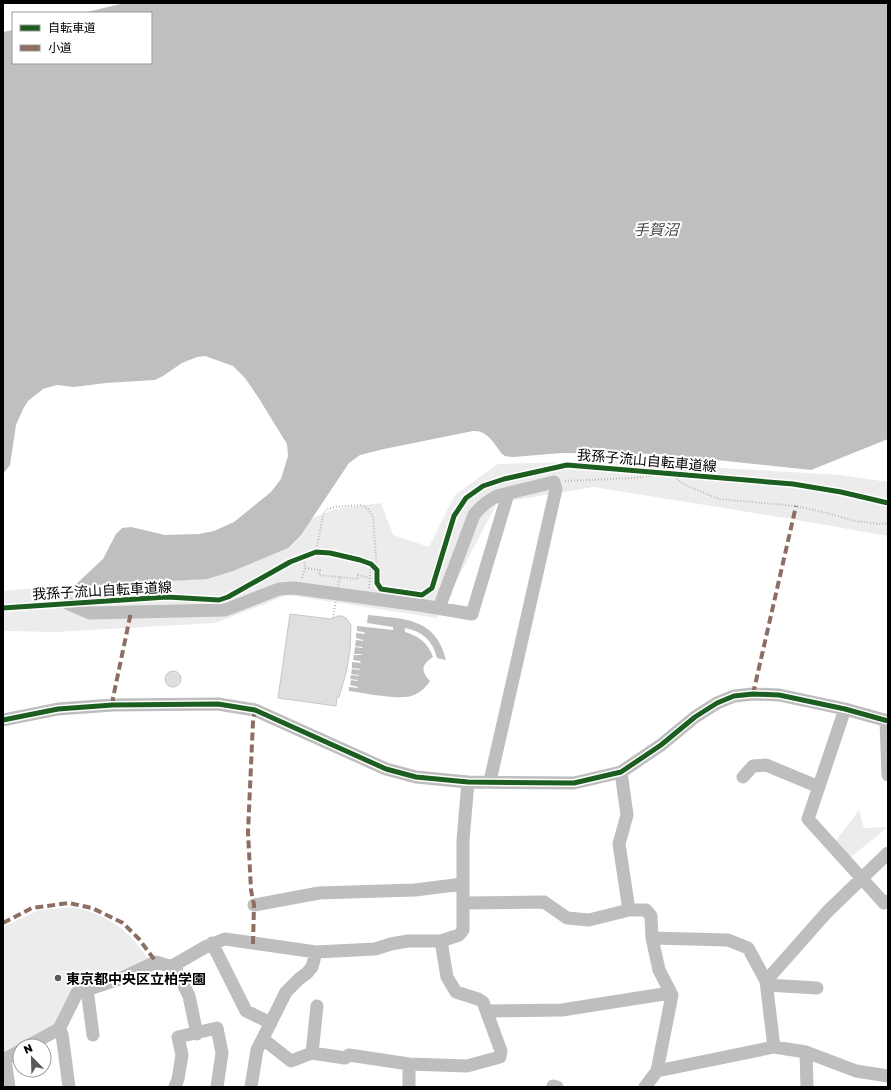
<svg xmlns="http://www.w3.org/2000/svg" width="891" height="1090" viewBox="0 0 891 1090" font-family="'Golos Text','Noto Sans JP',sans-serif">
	<style>
		.green { fill: #ececec }
		.water { fill: #bfbfbf }
		.building { fill: #dfdfdf; stroke: #c7c7c7 }
		.lines { fill: none; stroke-linecap: round; stroke-linejoin: round }
		.path { stroke: #b9b9b9; stroke-width: 2; stroke-dasharray: 1 2; stroke-linecap: butt }
		.minor { stroke: #bebebe; stroke-width: 13 }
		.path-bridge { stroke: #b9b9b9; stroke-width: 2; stroke-dasharray: 1 2; stroke-linecap: butt }
		.quiet { stroke: #8d6e63; stroke-width: 4; stroke-dasharray: 8 4; stroke-linecap: butt }
		.cycleway-casing { stroke: #fff; stroke-width: 8 }
		.cycleway { stroke: #1b5e20; stroke-width: 5 }
		.poi-dot { fill: #595959; stroke: #fff; stroke-width: 1.5 }
		.labels { text-anchor: middle; dominant-baseline: central; stroke-width: 4; stroke-linejoin: round; paint-order: stroke }
		.street-label { font-size: 14px; fill: #000; stroke: #fff }
		.poi-label { font-size: 14px; font-weight: bold; fill: #000; stroke: #fff; text-anchor: start }
		.water-label { font-size: 15px; font-style: italic; fill: #444; stroke: #fff }
	</style>
	<rect width="100%" height="100%" fill="#fff"/>
	<path class="green" d="M605 461 840 475 888 482V536L786 518 593 487 497 503 437 618 288 595 215 623 56 632 3 631V591L170 576 335 509 381 503 393 535 429 547 455 495 498 464Z
		M859 810 864 828 888 827 846 861 832 846Z
		M72 907C111 915 128 930 151 962L75 992 56 1026 22 1046 3 1053V927L39 910Z"/>
	<path class="water" d="M124 3H888V439L811 470 659 454 562 453 513 457 505 456 502 454C494 443 487 430 473 431L384 449 360 455 349 463 301 535 288 548 233 571 207 579 74 586 103 559 116 534 122 528 131 527 165 535 199 534 214 531 234 522 271 492 281 479 288 456 287 444 258 397 245 378 233 366 205 356 197 357 182 363 163 376 155 380 106 383 74 387 57 385 43 389 28 401 23 409 16 425 10 465 3 474V32L13 30V63H151V13H83Z
		M368 615C403 619 436 617 446 660L437 658C433 641 422 631 405 628V632C419 636 428 643 433 657 422 664 420 671 430 681 426 687 421 692 414 695 402 701 364 693 349 691V687L357 688 358 687 350 685 351 680 357 681 358 680 350 679 351 675 359 676V675L351 674 352 669 359 670 360 669 352 668V662L361 663 360 661 353 660 354 655H362L361 654H354L355 647 362 648 363 647 355 646 356 640 363 641V640L356 638V633L365 634 364 632 357 631V626L393 630V627L367 623Z"/>
	<path class="building" d="M290 614 331 619 337 616H342L346 618 351 625 350 651 346 673 339 697H337L336 706 278 698Z
		M165 679a8 8 0 1 1 16 0a8 8 0 1 1-16 0Z"/>
	<g class="lines">
		<path class="path" d="M565 481 634 478 670 473 683 484 719 499 796 506 827 513 855 521 880 524 888 523
			M316 552 323 515 326 510 334 507 361 505 368 509 373 517 377 570
			M305 568 320 570 319 575 358 579V575L370 578
			M302 578 305 568 304 556
			M369 588 371 564"/>
		<path class="minor" d="M69 604 90 613 225 610 279 589 294 588 419 605 472 614 508 494
			M439 608 474 515C480 507 487 501 497 496L554 482 556 489 490 781
			M845 709 808 819 884 903 888 901
			M3 720 58 709 113 705 218 704 255 710 386 769 416 777 468 782 574 783 621 772 661 745 695 717 717 703 734 696 753 694 779 695 845 709 888 721
			M886 721 888 775
			M621 772 627 815 619 844 629 910
			M743 777 753 766 766 765 819 787
			M463 903 544 902 567 918 589 920 629 910H646L651 916 652 938 659 970 672 995 657 1071 645 1087
			M254 905 319 893 415 890 463 884
			M652 938 728 940 748 948 766 981 774 1047
			M212 943 246 1011 271 1023
			M174 965 189 996 197 1034
			M766 981 827 912 888 853
			M767 985 817 988
			M87 989 93 1035
			M486 1011 562 1010 670 993
			M59 1029 62 1034 69 1087
			M263 1039 291 1061 312 1053 317 1006
			M28 1046 59 1029 77 993 122 978 156 962 169 966 174 965 207 946 225 939 316 952 375 949 391 944 408 941H441L459 935 463 930V840L468 782
			M806 1052 807 1087
			M312 1053 345 1058 349 1055 409 1064 467 1066 500 1057 501 1051 483 1002 478 999 456 992 447 977 441 941
			M657 1071 774 1047 806 1052 856 1071 888 1076
			M553 1086 557 1087
			M9 1087 5 1059 20 1051
			M175 1087 178 1079 182 1055 178 1037 217 1028 222 1053 217 1087
			M251 1087 257 1050 286 992 299 979 307 973 312 967 316 952
			M409 1087V1064"/>
		<path class="path-bridge" d="M333 618 340 576"/>
		<path class="quiet" d="M753 694 796 506
			M113 705V698L131 612
			M3 923 32 908 69 903 92 908 123 923 139 939 156 962
			M253 944 254 905 251 890 248 832 253 722 255 710"/>
		<defs>
			<path id="cycleway" d="M3 608 167 597 219 600 228 597 290 562 316 552 330 553 360 560 371 564 377 570V583L381 589 422 595 432 588 454 516 466 498 483 486 504 479 567 465 793 484 841 492 888 503
				M3 720 58 709 113 705 218 704 255 710 386 769 416 777 468 782 574 783 621 772 661 745 695 717 717 703 734 696 753 694 779 695 845 709 888 721"/>
		</defs>
		<use href="#cycleway" class="cycleway-casing"/>
		<use href="#cycleway" class="cycleway"/>
	</g>
	<circle class="poi-dot" cx="58" cy="978" r="4"/>
	<g class="labels">
		<g class="street-label">
			<text transform="translate(647 460) rotate(5)">我孫子流山自転車道線</text>
			<text transform="translate(102 590) rotate(-3)">我孫子流山自転車道線</text>
		</g>
		<g class="poi-label">
			<text x="66" y="978">東京都中央区立柏学園</text>
		</g>
		<g class="water-label">
			<text x="656" y="229">手賀沼</text>
		</g>
	</g>
	<rect width="891" height="1090" fill="none" stroke="#000000" stroke-width="8"/>
	<rect x="12" y="12" width="140" height="52" fill="#ffffff" stroke="#999999"/>
	<rect x="20" y="25" width="20" height="6" fill="#1b5e20" stroke="#999999"/>
	<text x="48" y="32" font-size="12" fill="#000000">自転車道</text>
	<rect x="20" y="45" width="20" height="6" fill="#8d6e63" stroke="#999999"/>
	<text x="48" y="52" font-size="12" fill="#000000">小道</text>
	<g transform="translate(32 1058) rotate(337)"><circle r="19" fill="#ffffff" stroke="#999999"/>
	<path d="M0-3L7 15L0 10L-7 15Z" fill="#595959"/>
	<text y="-6" font-size="11" font-weight="bold" text-anchor="middle" fill="#000000">N</text>
	</g>
</svg>
